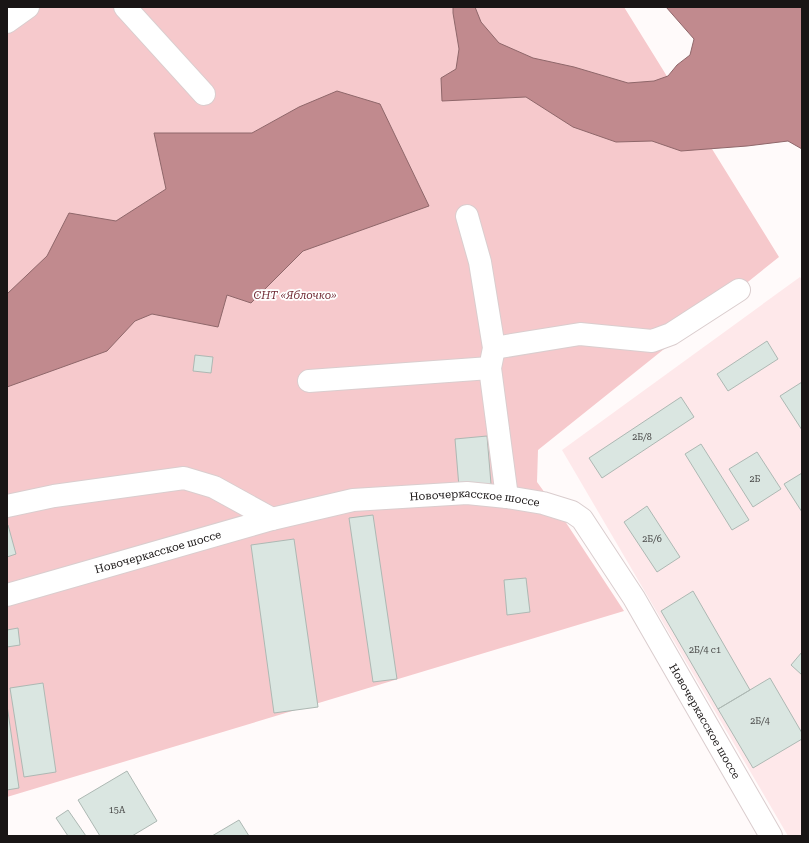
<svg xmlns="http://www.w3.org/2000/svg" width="809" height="843" viewBox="0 0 809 843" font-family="'Roboto Serif',serif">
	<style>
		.built { fill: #fee8ea }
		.green { fill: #f6c9cc }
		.water { fill: #c18a8e; stroke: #8f676a }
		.building { fill: #dae6e1; stroke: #adb8b3 }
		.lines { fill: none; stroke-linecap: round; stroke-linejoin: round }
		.minor-casing { stroke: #dacdce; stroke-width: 24 }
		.minor { stroke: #fff; stroke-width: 22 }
		.labels { text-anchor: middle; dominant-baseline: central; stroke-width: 3.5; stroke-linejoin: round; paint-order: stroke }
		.number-label { font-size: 9px; fill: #494948 }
		.park-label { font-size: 11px; font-style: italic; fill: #722d37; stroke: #fff }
		.street-label { font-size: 11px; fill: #191515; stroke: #fff }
	</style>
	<rect width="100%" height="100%" fill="#fffafa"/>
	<path class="built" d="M800 277 802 280V836H788L562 450Z"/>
	<path class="green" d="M7 7H624L779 257 538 450 537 482 561 515 624 611 7 797Z"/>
	<path class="water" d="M453 7H475L481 22 499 43 533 58 574 67 628 83 654 81 668 76 677 65 690 55 694 39 666 7H802V149L788 141 747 146 681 151 652 141 616 142 573 127 526 97 442 101 441 78 456 69 459 49 453 13Z
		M337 91 380 104 429 206 303 251 251 303 227 295 218 327 152 314 135 321 107 351 7 387V294L47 256 69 213 116 221 166 189 154 133H252L299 107Z"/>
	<path class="building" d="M767 341 778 359 728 391 717 374Z
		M195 355 213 357 211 373 193 371Z
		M802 382V430L780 396Z
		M681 397 694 417 602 478 589 458Z
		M487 436 491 484 459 487 455 439Z
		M701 444 749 520 732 530 685 454Z
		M757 452 781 489 753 507 729 469Z
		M802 473V512L784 484Z
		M647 506 680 557 657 572 624 522Z
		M373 515 397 679 373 682 349 518Z
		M8 525 16 554 7 557V526Z
		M294 539 318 707 274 713 251 545Z
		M526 578 530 612 507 615 504 580Z
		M693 591 750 690 718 709 661 611Z
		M18 628 20 645 7 647V630Z
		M802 652V675L791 665Z
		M770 678 802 733V739L753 768 718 709Z
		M43 683 56 772 24 777 10 688Z
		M7 705 19 788 7 790Z
		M127 771 157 821 132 836H100L78 800Z
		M68 810 86 836H68L56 818Z
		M239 820 249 836H212Z"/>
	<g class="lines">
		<defs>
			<g id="minor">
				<path d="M125 7 204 94"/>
				<path d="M7 22 28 7"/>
				<path d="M467 216 480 262 494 348 490 368 507 497"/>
				<path d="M494 348 580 334 652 341 671 334 739 290"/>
				<path d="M309 381 490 368"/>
				<path d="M7 506 54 496 184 478 214 487 272 519"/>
				<path id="s1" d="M7 595 272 519 353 500 467 493 507 497 543 503 572 512 582 519 634 598 771 836"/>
			</g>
		</defs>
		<use href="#minor" class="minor-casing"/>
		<use href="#minor" class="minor"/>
	</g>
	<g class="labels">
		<g class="number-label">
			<text x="642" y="437">2Б/8</text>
			<text x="755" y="479">2Б</text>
			<text x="652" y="539">2Б/6</text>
			<text x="705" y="650">2Б/4 с1</text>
			<text x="760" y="721">2Б/4</text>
			<text x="117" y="810">15А</text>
		</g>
		<g class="park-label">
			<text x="295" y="295">СНТ «Яблочко»</text>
		</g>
		<g class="street-label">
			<text stroke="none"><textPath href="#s1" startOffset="481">Новочеркасское шоссе</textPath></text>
			<text stroke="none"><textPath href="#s1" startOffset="157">Новочеркасское шоссе</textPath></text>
			<text stroke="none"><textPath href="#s1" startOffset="829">Новочеркасское шоссе</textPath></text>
		</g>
	</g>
	<rect width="809" height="843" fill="none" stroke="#191515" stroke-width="16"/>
</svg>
